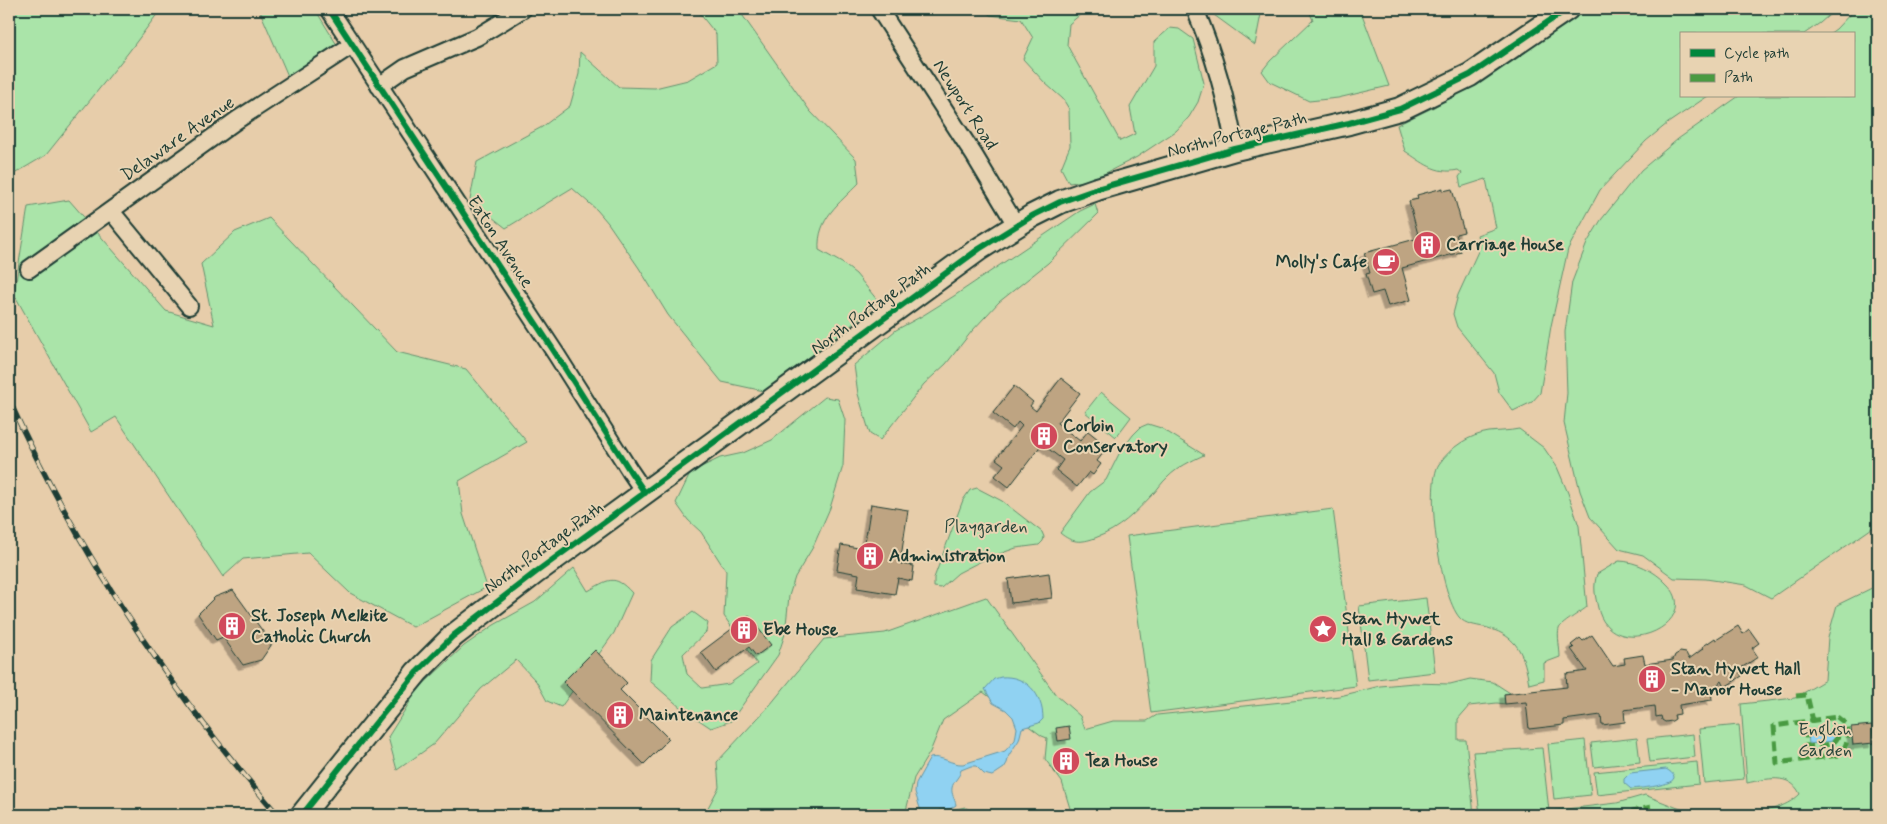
<svg xmlns="http://www.w3.org/2000/svg" width="1887" height="824" viewBox="0 0 1887 824" font-family="Mynerve,sans-serif">
	<style>
		.green { fill: #aae4a9; stroke: #64906e }
		.water { fill: #90d2f2; stroke: #6396a6 }
		.building { fill: #bea482; stroke: #1f3d34; filter: url(#shadow) }
		.lines { fill: none; stroke-linecap: round; stroke-linejoin: round }
		.street-casing { stroke: #1f3d34; stroke-width: 20 }
		.secondary-casing { stroke: #1f3d34; stroke-width: 26 }
		.street { stroke: #e8d3b2; stroke-width: 16 }
		.secondary { stroke: #e8d3b2; stroke-width: 22 }
		.rail-casing { stroke: #1f3d34; stroke-width: 5.5 }
		.rail { stroke: #e8d3b2; stroke-width: 4; stroke-dasharray: 11; stroke-linecap: butt }
		.quiet { stroke: #4a9a42; stroke-width: 5; stroke-dasharray: 10 5; stroke-linecap: butt }
		.cycleway-casing { stroke: #e8d3b2; stroke-width: 9 }
		.cycleway { stroke: #00873e; stroke-width: 6 }
		.labels { text-anchor: middle; dominant-baseline: central; stroke-width: 4; stroke-linejoin: round; paint-order: stroke }
		.street-label { font-size: 18px; fill: #1f3d34; stroke: #e8d3b2 }
		.poi-label { font-size: 18px; font-weight: bold; fill: #1f3d34; stroke: #e8d3b2; text-anchor: start }
		.park-label { font-size: 18px; fill: #26453a; stroke: #e8d3b2 }
	</style>
	<defs>
		<filter id="shadow"><feDropShadow dx="-4.5" dy="4.5" stdDeviation="0" flood-color="#0004"/></filter>
	</defs>
	<rect width="100%" height="100%" fill="#e7cdaa"/>
	<filter id="ink" filterUnits="userSpaceOnUse"><feTurbulence type="fractalNoise" baseFrequency=".02" numOctaves="2"/><feDisplacementMap in="SourceGraphic" scale="10" xChannelSelector="R" yChannelSelector="G"/><feConvolveMatrix kernelMatrix="1 2 1 2 8 2 1 2 1" color-interpolation-filters="sRGB"/></filter>
	<g filter="url(#ink)">
		<path class="green" d="M9 9H161L128 53 46 155 9 177Z
			M259 9H315L337 45 288 76Z
			M696 9H738L810 111 856 159 859 183C839 204 817 218 819 250L842 263 856 274 878 301 846 330 764 391 722 382 668 315 639 268 608 223 597 210 572 188 506 228 470 200 477 162 542 127 570 106 579 74 580 52 619 87 655 88 688 80 717 63 716 34Z
			M983 9H1087L1069 24 1067 45 1120 141 1135 134 1130 107 1154 66V42L1170 28 1179 29 1193 39 1204 83 1198 102 1189 117 1176 131 1137 157 1092 180 1069 183 1061 168 1070 146 1069 109 1063 99 1045 83 1023 59 1033 38 1021 19 990 15Z
			M1212 9H1262L1255 45 1214 15Z
			M1308 9H1360L1389 86 1338 98 1309 101 1270 82 1262 71 1270 61 1313 20Z
			M1588 9H1836L1820 23 1804 34H1681V96H1708L1668 123 1646 141 1600 190 1568 249 1551 326 1540 393 1532 402 1513 411 1499 392 1494 373 1457 327 1453 314 1458 295 1480 247 1477 235 1496 228 1486 179 1461 187 1459 177 1462 173 1458 170C1436 175 1422 162 1405 151L1397 125 1434 107 1491 74Z
			M1855 9H1878V524L1771 598 1746 585 1706 579 1674 578 1643 555 1619 549 1590 517 1580 491 1564 423 1567 393 1565 332 1572 282 1587 243 1601 220 1641 170 1678 139 1739 96H1853V34H1829L1836 29Z
			M69 200 166 311 214 325 201 264 235 232 269 218 397 352 466 369 527 442 459 481 463 514 487 587 413 627 350 593 308 553 243 559 223 577 116 417 91 432 14 294 28 207Z
			M1095 204 1098 214 1048 263 999 302 972 331 946 364 924 384 880 440 870 434 858 394 854 365 896 330 922 316 954 296 1080 211Z
			M1101 392 1131 417 1116 437 1085 412Z
			M825 397 838 399 845 420 843 466 830 508 813 547 795 577 789 596 785 634 778 655 731 721 711 728 681 708 650 681 651 660 672 627 693 612 708 623 706 632 683 654 687 674 702 688 729 684 757 664 724 616 726 571 701 532 688 520 676 503 691 472 720 458 743 453 772 440Z
			M1148 424 1161 428 1204 455C1191 461 1178 467 1168 477 1162 482 1158 489 1153 494 1135 513 1120 529 1095 538 1081 543 1072 543 1060 533L1090 492 1106 480 1119 454 1133 435 1141 427Z
			M1519 429 1544 448 1557 467 1568 493 1579 526 1587 607C1581 612 1560 624 1559 629 1557 635 1560 649 1560 657L1544 663V680L1529 684C1524 655 1519 637 1488 628 1480 626 1468 625 1462 620 1441 604 1424 486 1439 464 1451 447 1469 435 1489 432 1499 431 1509 431 1519 429Z
			M977 488 1002 501 1042 532 1044 537 1043 541 1039 545 1016 548 985 559 958 573 941 588 934 587V578L963 500 970 490Z
			M1333 509 1356 686 1151 713 1127 536Z
			M1619 561C1635 561 1655 571 1666 583 1708 623 1611 666 1598 608 1595 595 1593 587 1597 574Z
			M574 568 588 591C608 580 614 573 632 593L614 633 561 707 547 701 536 681 516 660 481 689 434 744 397 770 388 737 418 689 464 646 494 625 535 602Z
			M1878 585V815H1744C1763 811 1785 809 1800 794 1790 772 1766 779 1747 783L1741 704 1795 698 1825 680 1828 637 1837 605Z
			M986 597 1056 695 1080 716 1085 729 1113 721H1147L1157 715 1340 696 1380 686 1414 683 1450 684 1470 679 1493 682 1510 693 1504 694 1505 704 1497 703 1469 706 1458 719V740H1466L1474 815H1072L1062 782 1045 759 1047 738 1042 736 983 692 943 720 930 752 914 778 905 815H704L719 787 717 762 770 705 824 639 885 633Z
			M1426 598 1435 672 1368 680 1359 606Z
			M1739 725 1744 779 1704 783 1699 729Z
			M1693 734 1695 757 1650 762 1647 739Z
			M1637 738 1640 762 1594 767 1591 743Z
			M1585 740 1591 795 1554 799 1548 744Z
			M1542 748 1549 811 1617 803 1645 795 1688 812 1709 815H1480L1473 752Z
			M1697 762 1699 784 1597 795 1594 772Z
			M965 807 975 815H933Z"/>
		<path class="water" d="M1001 677C1026 675 1043 694 1043 719L1039 723 1022 728 1019 740 1009 755 1007 763 1004 768 992 776 984 774 976 766H971L961 770C960 777 953 781 952 788 951 794 955 799 956 805L950 809 939 810 936 815H922L915 792 916 783 930 758C941 755 952 765 963 764L1005 751 1015 740 1017 728 1013 717 1006 710 993 703 985 689 994 679Z
			M1832 732 1836 734 1833 741 1809 744 1808 734Z
			M1666 769C1694 785 1640 788 1631 789L1624 783V779L1630 773Z"/>
		<path class="building" d="M1443 188V191L1452 189 1464 232 1456 234 1461 252 1402 268 1411 300 1388 306 1383 291 1372 294 1366 274 1370 273 1364 253 1419 238 1409 201 1418 199 1417 195Z
			M1061 378 1080 393 1057 423 1080 441 1088 431 1108 447 1097 461 1101 464 1093 475 1089 472 1077 487 1056 470 1063 460 1042 444 1009 487 995 476 1004 465 996 459 1022 426 1018 422 1013 429 993 413 1014 386 1033 402 1030 406 1036 411Z
			M871 504 908 510 900 564 914 566 912 581 898 578 895 594 857 588 859 574 837 570 841 545 864 549Z
			M1049 573 1052 598 1011 603 1008 579Z
			M233 590 272 644 261 660 243 665 223 637 216 640 198 614 215 597Z
			M749 616 771 645 756 656 749 647 716 672 701 652Z
			M1738 626 1743 634 1749 629 1759 643 1752 648 1758 657 1738 670 1742 676 1725 687 1722 681 1711 689 1712 700 1679 705 1680 714 1674 715 1675 719 1672 721 1665 722 1662 720 1661 716 1656 717 1655 706 1624 710 1625 722 1602 725 1601 715 1564 720V725L1529 729 1526 702 1505 704 1504 694 1567 687 1566 674 1587 671 1571 649 1574 648 1571 645 1580 638 1583 641 1592 635 1613 666 1625 664 1624 658 1643 655 1645 664 1673 660 1675 655 1680 652 1686 653 1689 659 1704 648 1702 647 1715 638 1716 640Z
			M595 650 627 683 620 690 669 739 644 764 563 682Z
			M1872 725 1874 743 1853 745 1851 727Z
			M1069 726 1071 739 1058 741 1056 728Z
			M1072 754 1073 767 1059 768 1058 755Z"/>
		<g class="lines">
			<defs>
				<path id="street" d="M329 9 556 354 630 471 645 493
					M879 9 974 155 1016 225
					M1195 9C1214 54 1227 101 1235 149
					M379 86 405 68 477 37 523 9
					M111 211 189 306
					M29 269 237 120 352 45"/>
				<path id="secondary" d="M302 815 374 725 417 672 453 636 536 572 979 249 1032 216 1060 202 1097 189 1235 149 1349 123 1400 109 1470 75 1567 9"/>
			</defs>
			<use href="#street" class="street-casing"/>
			<use href="#secondary" class="secondary-casing"/>
			<use href="#street" class="street"/>
			<use href="#secondary" class="secondary"/>
			<defs>
				<path id="rail" d="M9 400C77 550 170 691 278 815"/>
			</defs>
			<use href="#rail" class="rail-casing"/>
			<use href="#rail" class="rail"/>
			<path class="quiet" d="M1796 696 1807 695 1813 721
				M1837 717 1846 724C1849 737 1848 745 1839 755L1777 763 1774 726Z
				M1873 734 1878 733
				M1838 736 1832 730 1806 733 1807 747C1817 746 1835 747 1838 736L1849 734
				M1634 815 1633 811 1651 807"/>
			<defs>
				<path id="cycleway" d="M329 9 556 354 630 471 645 493
					M302 815 374 725 417 672 453 636 536 572 979 249 1032 216 1060 202 1097 189 1235 149 1349 123 1400 109 1470 75 1567 9"/>
			</defs>
			<use href="#cycleway" class="cycleway-casing"/>
			<use href="#cycleway" class="cycleway"/>
		</g>
	</g>
	<defs>
		<symbol id="building-disc" viewBox="-11 -11 22 22"><circle r="9.5" fill="#d1495b" stroke="#e8d3b2"/><path d="M-4-6H4V6H1V3H-1V6H-4ZM-2.5-4.3h1.7v1.8h-1.7ZM.8-4.3h1.7v1.8H.8ZM-2.5-1h1.7V.8h-1.7ZM.8-1h1.7V.8H.8Z" fill="#fff"/></symbol>
		<symbol id="cafe-disc" viewBox="-11 -11 22 22"><circle r="9.5" fill="#d1495b" stroke="#e8d3b2"/><path d="M-5.5-4.5H6V0H3Q3 3.5 0 3.5H-2.5Q-5.5 3.5-5.5 0ZM3-3.2v2h1.7v-2ZM-6 4.5H4V6H-6Z" fill="#fff"/></symbol>
		<symbol id="sight-disc" viewBox="-11 -11 22 22"><circle r="9.5" fill="#d1495b" stroke="#e8d3b2"/><path d="M0-6L1.8-2.2L6-1.7L2.9 1.2L3.7 5.4L0 3.3L-3.7 5.4L-2.9 1.2L-6-1.7L-1.8-2.2Z" fill="#fff"/></symbol>
	</defs>
	<g fill-rule="evenodd">
		<use href="#building-disc" x="1411" y="229" width="32" height="32"/>
		<use href="#cafe-disc" x="1370" y="246" width="32" height="32"/>
		<use href="#building-disc" x="1028" y="420" width="32" height="32"/>
		<use href="#building-disc" x="854" y="540" width="32" height="32"/>
		<use href="#building-disc" x="216" y="610" width="32" height="32"/>
		<use href="#sight-disc" x="1307" y="613" width="32" height="32"/>
		<use href="#building-disc" x="728" y="614" width="32" height="32"/>
		<use href="#building-disc" x="1636" y="663" width="32" height="32"/>
		<use href="#building-disc" x="604" y="699" width="32" height="32"/>
		<use href="#building-disc" x="1050" y="745" width="32" height="32"/>
	</g>
	<g class="labels">
		<g class="street-label">
			<text transform="translate(965 105) rotate(57)">Newport Road</text>
			<text transform="translate(1237 135) rotate(-14)">North Portage Path</text>
			<text transform="translate(178 139) rotate(-35)">Delaware Avenue</text>
			<text transform="translate(500 242) rotate(57)">Eaton Avenue</text>
			<text transform="translate(871 309) rotate(-36)">North Portage Path</text>
			<text transform="translate(544 548) rotate(-36)">North Portage Path</text>
		</g>
		<g class="poi-label">
			<text x="1446" y="245">Carriage House</text>
			<text x="1367" y="262" text-anchor="end">Molly's Cafe</text>
			<text x="1063" y="426">Corbin<tspan x="1063" dy="21">Conservatory</tspan></text>
			<text x="889" y="556">Administration</text>
			<text x="251" y="616">St. Joseph Melkite<tspan x="251" dy="21">Catholic Church</tspan></text>
			<text x="1342" y="619">Stan Hywet<tspan x="1342" dy="21">Hall &amp; Gardens</tspan></text>
			<text x="763" y="630">Ebe House</text>
			<text x="1671" y="669">Stan Hywet Hall<tspan x="1671" dy="21">- Manor House</tspan></text>
			<text x="639" y="715">Maintenance</text>
			<text x="1085" y="761">Tea House</text>
		</g>
		<g class="park-label">
			<text x="986" y="527">Playgarden</text>
			<text x="1825" y="730">English<tspan x="1825" dy="21">Garden</tspan></text>
		</g>
	</g>
	<rect width="1887" height="824" fill="none" stroke="#e8d3b2" stroke-width="30"/>
	<rect x="15" y="15" width="1857" height="794" fill="none" stroke="#1f3d34" stroke-width="2" filter="url(#ink)"/>
	<rect x="1680" y="32" width="175" height="65" fill="#e8d3b2" stroke="#989780"/>
	<rect x="1690" y="49" width="25" height="8" fill="#00873e" stroke="#989780"/>
	<text x="1724" y="58" font-size="15" fill="#1f3d34">Cycle path</text>
	<rect x="1690" y="74" width="25" height="8" fill="#4a9a42" stroke="#989780"/>
	<text x="1724" y="82" font-size="15" fill="#1f3d34">Path</text>
</svg>
